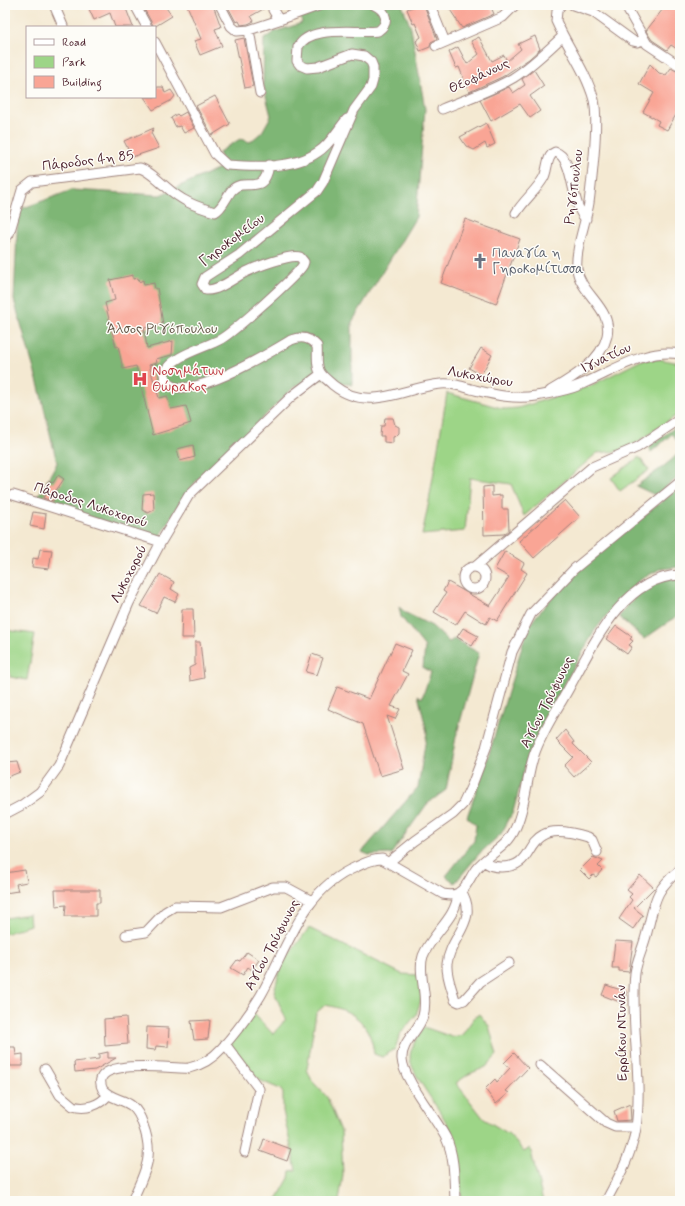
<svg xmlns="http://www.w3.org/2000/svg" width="685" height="1206" viewBox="0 0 685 1206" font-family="Mynerve,sans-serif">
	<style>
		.green { fill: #9dd587; stroke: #747a59 }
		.forest { fill: #7eb674; stroke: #646a50 }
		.building { fill: #f9a595 }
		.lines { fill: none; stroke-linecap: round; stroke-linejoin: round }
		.minor-casing { stroke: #9f847e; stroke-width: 11 }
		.minor { stroke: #fff; stroke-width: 9 }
		.labels { text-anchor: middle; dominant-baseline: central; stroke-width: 3; stroke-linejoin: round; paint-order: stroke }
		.street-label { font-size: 14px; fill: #4a1f2b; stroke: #fdfcf7 }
		.worship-label { font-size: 14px; fill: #5b616d; stroke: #fdfcf7; text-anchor: start }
		.park-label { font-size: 14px; fill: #635647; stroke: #fdfcf7 }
		.health-label { font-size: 14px; fill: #be3a42; stroke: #fdfcf7; text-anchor: start }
	</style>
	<rect width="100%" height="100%" fill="#fdfcf7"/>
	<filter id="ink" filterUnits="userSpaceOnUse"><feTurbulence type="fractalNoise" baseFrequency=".025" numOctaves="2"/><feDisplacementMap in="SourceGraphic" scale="8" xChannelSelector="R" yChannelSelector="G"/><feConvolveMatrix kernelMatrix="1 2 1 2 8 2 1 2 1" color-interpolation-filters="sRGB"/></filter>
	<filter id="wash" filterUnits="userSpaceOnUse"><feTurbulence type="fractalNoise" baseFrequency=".012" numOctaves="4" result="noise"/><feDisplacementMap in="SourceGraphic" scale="16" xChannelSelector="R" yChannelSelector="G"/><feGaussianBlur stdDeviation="0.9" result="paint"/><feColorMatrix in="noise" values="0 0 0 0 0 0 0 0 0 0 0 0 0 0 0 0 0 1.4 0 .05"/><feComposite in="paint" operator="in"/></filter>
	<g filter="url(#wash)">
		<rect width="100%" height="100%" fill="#f4e9d2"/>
		<path class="green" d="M658 359 680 363V413L635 444 619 451 597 453 524 516 511 484 470 478 465 531 422 535 429 501 447 393 505 409 518 408 590 386 642 360Z
			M639 457 649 470 620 491 611 478Z
			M5 630 35 634 27 680 10 677V672L5 671Z
			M5 910 6 918 29 914 30 925 5 934Z
			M309 928 402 974 419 975 422 997 416 1015 400 1034 395 1049 382 1057 374 1054C371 1024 354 1010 325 1005L316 1013 307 1069 312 1081 327 1097 341 1131 343 1175 339 1201H276L289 1178 290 1171 296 1170 283 1111V1093L280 1089 259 1080 229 1044 254 1014 273 1034 286 1019 274 992 281 965Z
			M479 1014 489 1026 497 1055 486 1067 469 1074 456 1083 484 1119 509 1134 524 1152 530 1148 543 1201H462C460 1178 460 1154 451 1132 444 1113 410 1074 410 1057 410 1047 419 1035 424 1027L452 1037 462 1035 474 1018Z"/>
		<path class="forest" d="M298 5H402L411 28 425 109 416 217 352 322V385C329 380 315 375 294 387L222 458 198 479 181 501 158 539 51 504 37 498 57 463 39 387 14 300 18 210 72 190 160 195 224 166 219 152 240 139 250 142 262 132 271 116 263 84 264 39 274 32 302 23Z
			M680 424V445L672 434 651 452 648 447Z
			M680 451V476L655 495 636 486C649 476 671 463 680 451Z
			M680 487V567L660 569 640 580 621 598 595 630 542 724 528 756 513 812 501 834 479 854 455 883 446 876 474 841 476 825 467 817 488 757 528 627C567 573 628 529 680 487Z
			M680 578V614L644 639 619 617C629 602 644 585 661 580 667 578 674 578 680 578Z
			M399 607 406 613 432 626 449 642 454 639 479 653 456 737 446 790 427 804 391 854 369 855 362 852 418 787 427 732 418 695 422 698 431 672 423 668 425 647 401 617Z"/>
		<g id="blocks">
			<path class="building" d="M97 5H126L125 6 133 27H115L110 13 94 20 89 9Z
				M147 5H164L172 16 154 27 143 7Z
				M187 5H213L221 27 215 29 222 46 200 55 194 41 201 39Z
				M227 5H267V7L251 16 254 21 248 24 241 25 239 21 236 22Z
				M418 5H424L437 39 431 42 430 47 420 51 416 41 421 37 415 23 413 24 407 9Z
				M447 5H490L494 14 462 28Z
				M666 5H680V51L671 45 667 50 652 40 646 31Z
				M535 36 540 49 529 59 502 77 469 92 459 67 456 68 449 52 458 47 467 64 479 54 471 41 479 37 492 61 504 55 507 61 521 49 518 44Z
				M244 38 253 86 245 88 235 40Z
				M650 64 659 73 666 75 671 68 680 73V108L667 130 657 125 659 121 643 112 654 93 639 84Z
				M534 70 544 86 530 96 540 111 530 118 520 104 491 121 480 100 509 87 513 93 525 85 522 79Z
				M157 87H163L165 93 171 90 175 96 172 100 153 110 144 97H155Z
				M215 96 230 124 212 135 196 106Z
				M186 112 194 128 184 133 180 126 176 127 171 118 177 114 179 116Z
				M486 123 495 144 487 148 485 143 474 150 466 146 460 137Z
				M154 128 151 133 159 148 132 157 124 141Z
				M465 219 520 239 496 304 441 283Z
				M133 275V279L138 278 139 282 143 280 144 285 154 283 155 289 157 288 163 324 144 328 147 348 173 341 172 355 156 359 157 363 149 365 159 398 167 396 171 409 186 406 191 423 153 435 136 366 123 369 118 346 116 347 105 303 115 300 110 280Z
				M481 348 492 355 481 375 469 368Z
				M385 418H393L395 425 399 427V433L396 436 393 437V443L384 442V436H380L381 426H384Z
				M193 445 195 457 180 461 177 449Z
				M58 475 64 479 55 492 58 494 53 501 43 498 47 492 42 491 48 481 53 483Z
				M492 486V496L502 495V509H508L509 530 504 534 484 535 483 487Z
				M153 493 154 510 148 513 142 510 143 494Z
				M565 500 580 517 534 558 519 541Z
				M33 512 46 514 44 529 30 526Z
				M40 549 52 550 49 569 32 567 33 558 38 559Z
				M505 551 524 563 521 569 527 573 497 621 490 617 486 624 465 611 456 625 434 612 446 593 443 591 448 582 490 606 509 577 495 569Z
				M160 574 174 582 171 589 179 594 175 602 164 597 156 613 141 606Z
				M182 609H193L194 638H181Z
				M616 626 632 637 630 639 633 641 629 645 632 647 627 654 606 639Z
				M463 628 478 636 472 646 457 637Z
				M195 642H200L204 678 190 681 189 668 195 665Z
				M395 643 412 650 402 671 408 674 391 706 400 709 395 719 387 716 404 769 380 776 363 724 328 709 337 687 369 699Z
				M312 654 323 658 317 675 306 672Z
				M565 730 574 742 573 744 591 762 574 777 564 766 573 757 556 740Z
				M17 762 20 772 5 778 6 763Z
				M593 857 603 861 598 866 602 870 596 877 593 875 589 879 580 870Z
				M25 870 27 882 16 884 18 891 5 893V873Z
				M640 875 654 888 634 908 643 915 633 929 619 919 632 900 629 897 632 894 627 890Z
				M55 890H100V903H96V916H65L66 905 56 906Z
				M615 941 633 942 629 972 619 971V968H612Z
				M247 952 259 960 252 970 248 967 243 975 231 968 237 960 240 961Z
				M606 985 627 992 622 1003 602 995Z
				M126 1017 128 1044 105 1046 104 1019Z
				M210 1020 208 1039 194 1040 191 1021Z
				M147 1027 169 1028 168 1047 156 1046 155 1050 146 1049Z
				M5 1047H15L16 1055 23 1054V1066H10V1063H5Z
				M108 1052V1058H116L95 1070 75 1072 74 1062 99 1059V1054Z
				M514 1053 528 1068 506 1091 509 1093 496 1104 485 1089 495 1079 497 1082 510 1068 504 1063Z
				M630 1104 631 1120 617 1121 614 1111Z
				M264 1139 291 1149 287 1161 260 1151Z"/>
		</g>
	</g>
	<g filter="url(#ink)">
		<use href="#blocks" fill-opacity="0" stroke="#9f847e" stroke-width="1"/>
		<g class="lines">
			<defs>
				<path id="minor" d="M54 5 63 26
					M135 5 147 27
					M220 5 231 26 237 31 249 30 279 20
					M273 5V10L279 20 321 5
					M374 5C387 11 390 23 378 31 357 34 310 24 298 47L297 61 300 65 307 68 318 67 352 54 364 56 371 62 373 67V80L371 87 354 110 323 182 317 191 239 255 205 277 202 284 206 290C219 291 235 277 246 272 256 267 290 254 300 257L304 262 303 265C297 276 233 332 221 339 205 348 172 355 164 373 167 417 274 350 291 340 301 336 309 337 317 346 318 354 316 362 319 370 321 376 328 380 333 385 369 414 404 387 441 384 451 383 461 386 471 389 492 394 513 400 536 396 551 393 566 391 580 385 612 372 644 348 680 354
					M430 5 445 42
					M573 5 593 12 633 41 637 42 644 40
					M625 5 647 44 680 66
					M249 30 260 93
					M155 42 215 154 227 165C255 167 294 169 318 152 330 145 338 129 347 119
					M436 46 503 17 515 5
					M442 109C466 99 491 91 513 78 532 66 547 51 563 36
					M516 213C524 200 537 190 544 177 548 169 546 156 555 152 575 157 570 206 586 219
					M5 239 9 234 22 190 32 182 140 168C151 172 156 179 165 186 182 201 194 206 215 212 223 208 226 197 232 190 246 176 264 198 269 165
					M550 391C572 378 601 362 607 336 613 308 580 294 577 269 575 249 586 222 589 203 592 179 599 122 594 100 586 71 568 48 556 21L557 11 561 5
					M13 495 161 542
					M475 567 592 467 638 447 680 419
					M463 578a11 11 0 1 1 22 0a11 11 0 1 1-22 0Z
					M5 814 22 805 40 792 59 766 129 603 161 542 189 495 292 396 321 374
					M484 861C489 866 494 867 501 867 531 867 525 844 543 835 555 828 575 833 588 837L592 840 597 852
					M389 862 415 841 453 814 463 804 472 785 486 748 512 652 531 614 574 569 680 482
					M461 891C480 920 450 936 447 964 446 976 452 989 455 1000L459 1002 464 1000 480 982 509 963
					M126 935 146 932 165 912 175 906 221 907 273 887H286L312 901
					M225 1044 259 1089 245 1152
					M540 1065 606 1123 615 1127H636
					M45 1069 60 1095 73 1106C86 1110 100 1105 108 1095
					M132 1201C145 1172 155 1156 143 1125 141 1118 138 1111 132 1106 123 1099 111 1099 103 1090 85 1055 176 1070 189 1068 202 1065 213 1058 222 1048 237 1031 250 1014 261 995 288 947 302 890 356 867 364 863 373 859 382 859L443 894C448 895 453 896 458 893 467 888 470 877 476 869 488 854 507 848 515 829 526 806 526 779 534 755 542 731 557 710 569 688 593 645 623 577 680 575
					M455 1201C454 1180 455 1157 446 1138 436 1118 403 1079 402 1059 401 1042 419 1031 423 1016 429 996 417 973 423 956 432 933 457 918 458 893
					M606 1201C618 1179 632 1154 636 1128 643 1077 630 1024 635 973 637 959 644 946 647 932 655 902 654 890 680 870"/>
			</defs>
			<use href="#minor" class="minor-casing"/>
			<use href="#minor" class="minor"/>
		</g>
	</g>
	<defs>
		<symbol id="church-bare" viewBox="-9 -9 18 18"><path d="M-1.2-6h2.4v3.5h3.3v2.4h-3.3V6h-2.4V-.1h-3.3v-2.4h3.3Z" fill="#6b7280" stroke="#fdfcf7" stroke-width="2.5" paint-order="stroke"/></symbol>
		<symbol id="hospital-bare" viewBox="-9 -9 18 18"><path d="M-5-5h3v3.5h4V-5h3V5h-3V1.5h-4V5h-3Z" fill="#e0444e" stroke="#fdfcf7" stroke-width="2.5" paint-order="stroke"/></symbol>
	</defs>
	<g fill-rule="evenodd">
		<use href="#church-bare" x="469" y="250" width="22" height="22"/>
		<use href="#hospital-bare" x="129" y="368" width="22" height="22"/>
	</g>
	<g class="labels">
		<g class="street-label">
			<text transform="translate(479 76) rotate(-25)">Θεοφάνους</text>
			<text transform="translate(88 161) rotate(-7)">Πάροδος 4η 85</text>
			<text transform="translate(574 187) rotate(-83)">Ρηγόπουλου</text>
			<text transform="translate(232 240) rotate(-37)">Γηροκομείου</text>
			<text transform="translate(606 358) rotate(-25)">Ιγνατίου</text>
			<text transform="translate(480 377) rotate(10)">Λυκοχώρου</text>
			<text transform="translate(91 505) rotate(18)">Πάροδος Λυκοχορού</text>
			<text transform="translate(129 574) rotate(-63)">Λυκοχορού</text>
			<text transform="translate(547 702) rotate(-63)">Αγίου Τρύφωνος</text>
			<text transform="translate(272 945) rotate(-62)">Αγίου Τρύφωνος</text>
			<text transform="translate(622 1033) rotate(-91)">Ερρίκου Ντυνάν</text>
		</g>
		<g class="worship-label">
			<text x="492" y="253">Παναγία η<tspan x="492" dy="16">Γηροκομίτισσα</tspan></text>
		</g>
		<g class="park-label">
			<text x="162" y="329">Άλσος Ριγόπουλου</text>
		</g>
		<g class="health-label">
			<text x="152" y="371">Νοσημάτων<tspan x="152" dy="16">Θώρακος</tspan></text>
		</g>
	</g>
	<rect width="685" height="1206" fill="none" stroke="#fdfcf7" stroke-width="20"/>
	<rect x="26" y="26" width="130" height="72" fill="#fdfcf7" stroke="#b5a4a5"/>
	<rect x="34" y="39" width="20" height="6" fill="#ffffff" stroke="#b5a4a5"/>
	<text x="62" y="46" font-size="12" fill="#4a1f2b">Road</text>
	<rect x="34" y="56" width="20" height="12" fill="#9dd587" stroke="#b5a4a5"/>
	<text x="62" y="66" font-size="12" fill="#4a1f2b">Park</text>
	<rect x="34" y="76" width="20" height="12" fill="#f9a595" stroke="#b5a4a5"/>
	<text x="62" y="86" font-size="12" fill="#4a1f2b">Building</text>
</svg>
